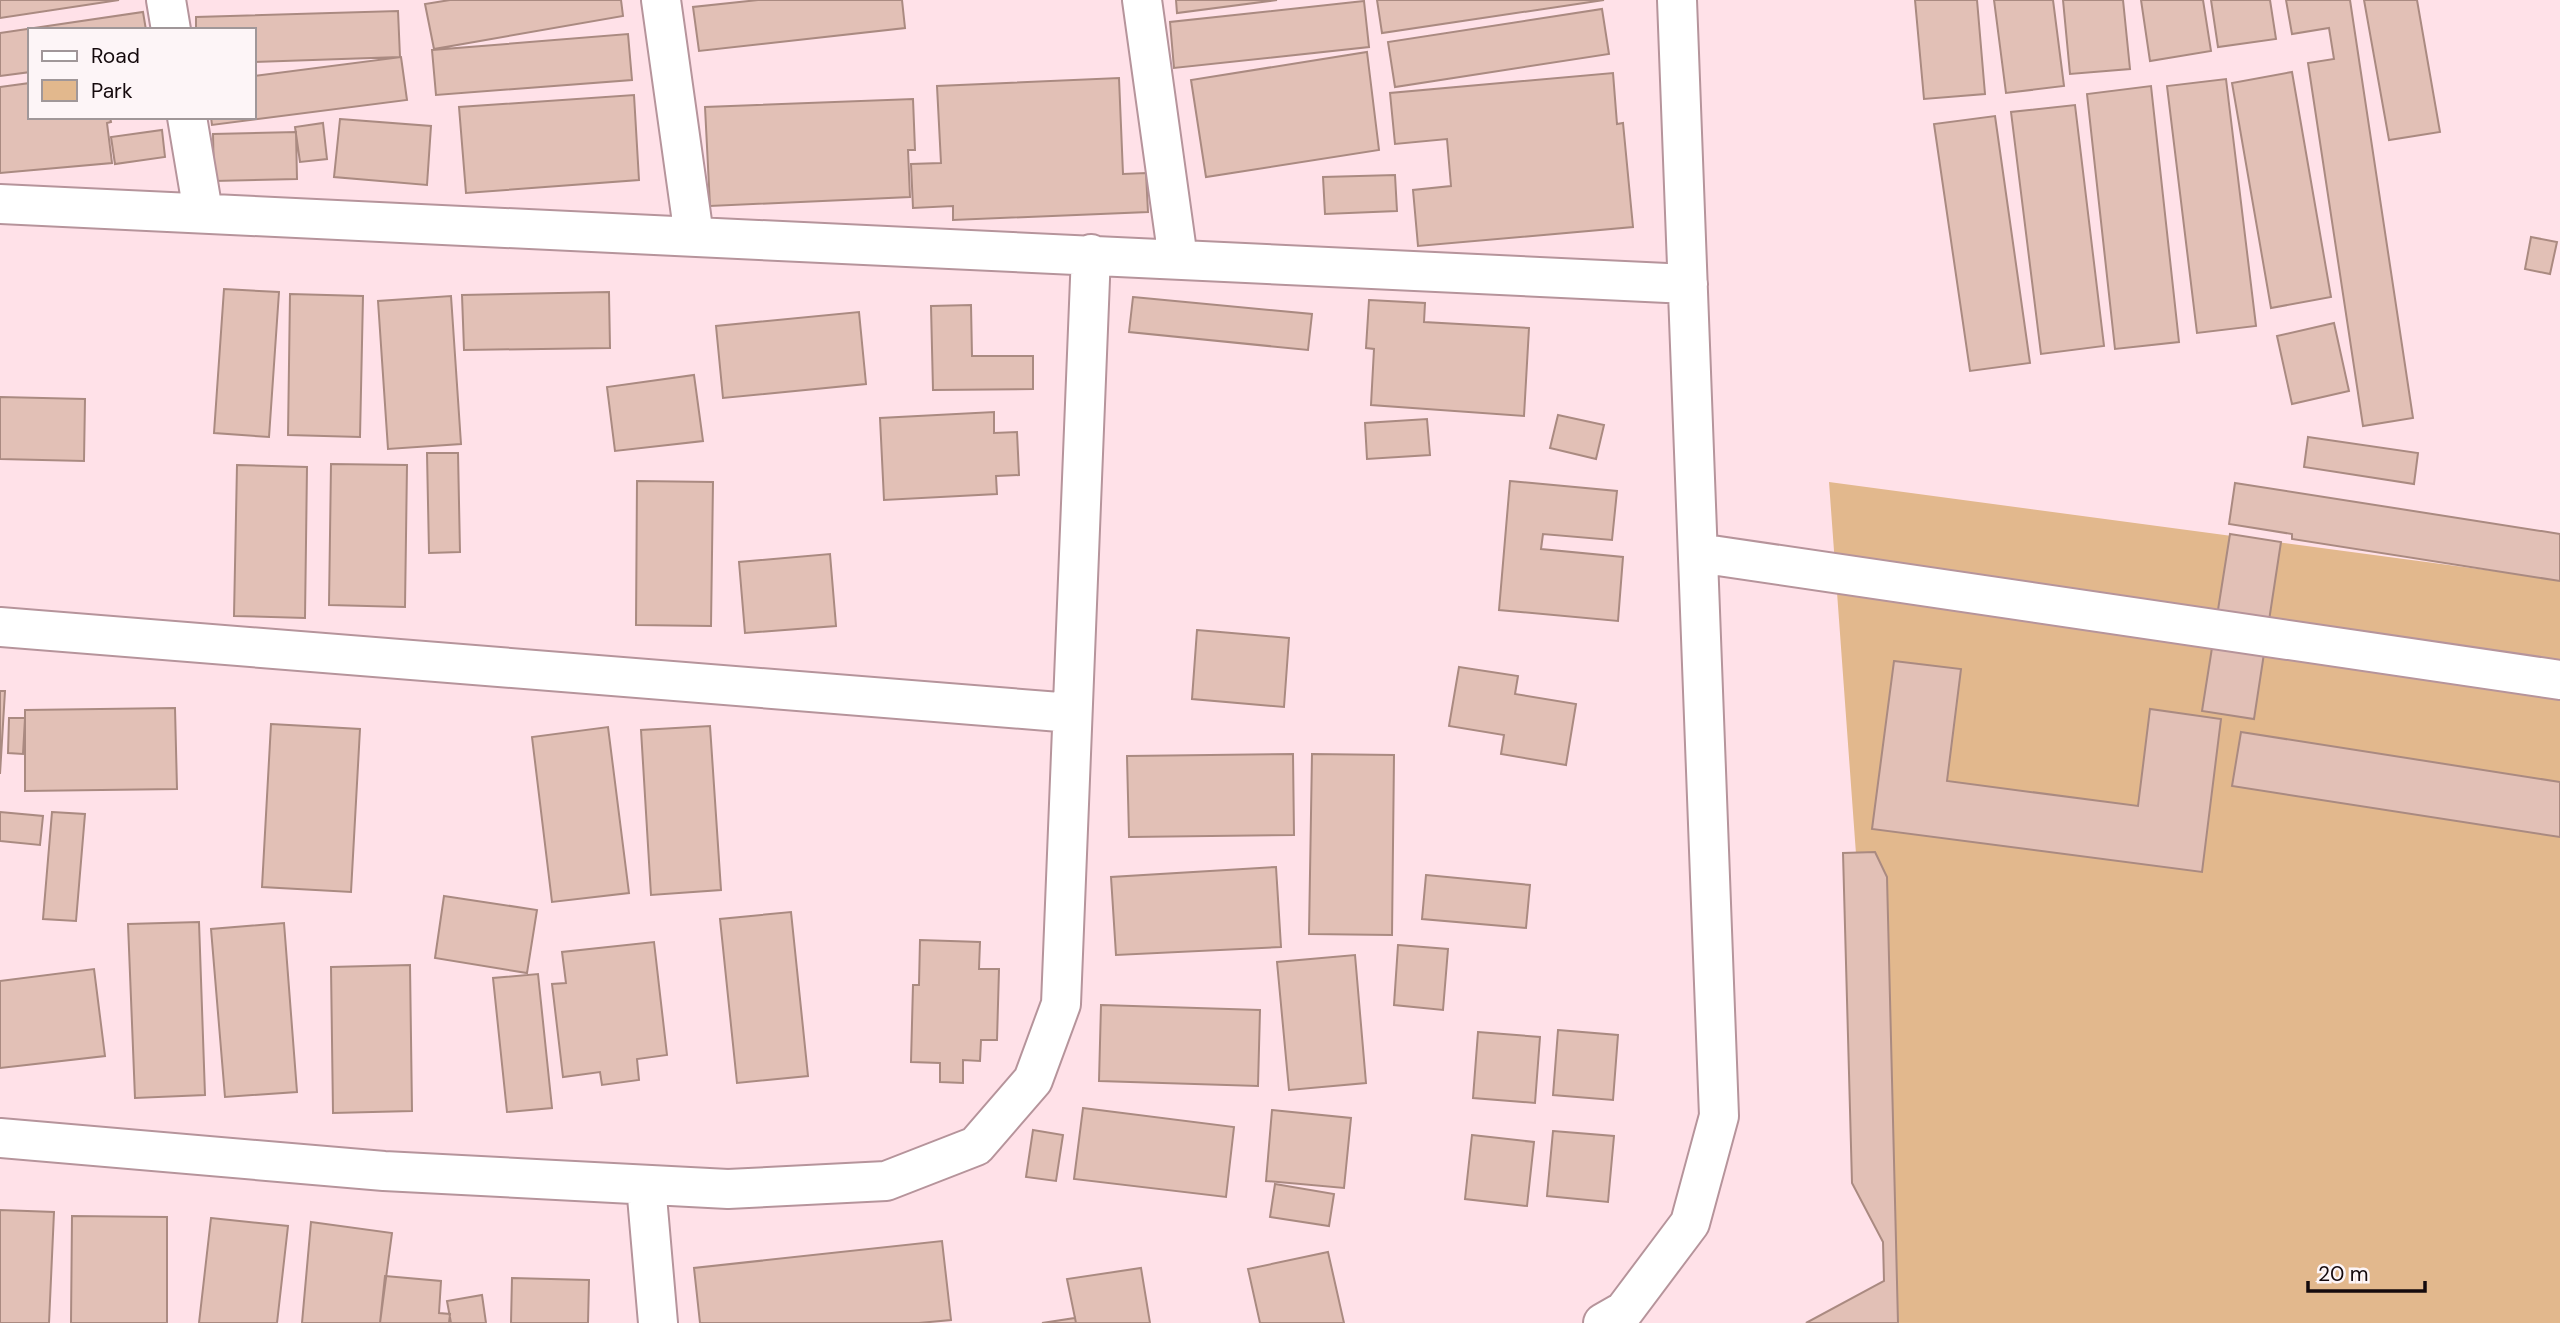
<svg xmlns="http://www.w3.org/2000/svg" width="2560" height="1323" viewBox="0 0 2560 1323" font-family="'DM Sans',sans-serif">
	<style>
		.green { fill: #e2b88d }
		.building { fill: #e2c0b6; stroke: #aa8a81; stroke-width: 2 }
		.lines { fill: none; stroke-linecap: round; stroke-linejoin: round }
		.minor-casing { stroke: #b6949b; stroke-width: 42 }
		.minor { stroke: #fff; stroke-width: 38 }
	</style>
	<rect width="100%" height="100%" fill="#ffe1e8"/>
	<path class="green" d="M1829 482 2560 580V1323H1809L1887 1281Z"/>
	<path class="building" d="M0 0H119L0 18Z
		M450 0H621L623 16 434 49 425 4Z
		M758 0H902L905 28 699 51 693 7Z
		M1176 0H1277L1177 13Z
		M1377 0H1604L1382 33Z
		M1915 0H1977L1985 94 1924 99Z
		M1994 0H2053L2064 86 2006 93Z
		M2063 0H2123L2130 69 2070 74Z
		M2141 0H2203L2211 51 2150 61Z
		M2211 0H2270L2276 39 2218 47Z
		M2286 0H2350L2413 418 2363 426 2308 63 2334 59 2329 28 2292 34Z
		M2364 0H2417L2440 132 2389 140Z
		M1364 1 1369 47 1174 68 1170 22Z
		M1602 9 1609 54 1395 87 1388 42Z
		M398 11 400 57 254 62V30H196V17Z
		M143 12 146 30H30V72L0 76V33Z
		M628 34 632 80 436 95 432 50Z
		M1367 52 1379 150 1206 177 1191 80Z
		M401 57 407 100 212 125 211 117H254V76Z
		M2292 72 2331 297 2271 308 2232 83Z
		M1613 73 1617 124 1623 123 1633 227 1418 246 1413 190 1451 186 1447 139 1395 144 1390 93Z
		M1119 78 1123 174 1146 173 1148 212 953 220V206L913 208 911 164 941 163 937 86Z
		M2226 79 2256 326 2197 333 2167 86Z
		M30 83V117H110L111 122 107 123 112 163 0 173V87Z
		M2151 86 2179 342 2115 349 2087 94Z
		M634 95 639 180 466 193 459 107Z
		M913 99 915 150H908L910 197 710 206 705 107Z
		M2075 105 2104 346 2041 354 2011 112Z
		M1995 116 2030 363 1970 371 1934 124Z
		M340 119 431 126 427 185 334 177Z
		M323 123 327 159 300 162 295 127Z
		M162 130 165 157 115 164 111 137Z
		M296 132 297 179 214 181 213 134Z
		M1395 175 1397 211 1325 214 1323 177Z
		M2531 237 2557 242 2550 274 2525 269Z
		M224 289 279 292 269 437 214 433Z
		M609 292 610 348 464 350 462 295Z
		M290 294 363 296 360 437 288 435Z
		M451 296 461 444 388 449 378 301Z
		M1133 297 1312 314 1308 350 1129 332Z
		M1369 300 1425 303 1424 322 1529 328 1524 416 1371 405 1374 349 1366 348Z
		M971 305 972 356H1033V389L933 390 931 306Z
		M859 312 866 384 723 398 716 326Z
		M2334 323 2349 391 2292 404 2277 336Z
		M694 375 703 441 615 451 607 387Z
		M0 397 85 399 84 461 0 459Z
		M994 412V433L1017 432 1019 475 996 476 997 494 884 500 880 418Z
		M1558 415 1604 425 1596 459 1550 448Z
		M1427 419 1430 455 1367 459 1365 423Z
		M2308 437 2418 453 2414 484 2304 467Z
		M427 453H458L460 552 429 553Z
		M331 464 407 465 405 607 329 605Z
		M237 465 307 467 305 618 234 616Z
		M637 481 713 482 711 626 636 625Z
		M1510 481 1617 491 1612 540 1543 534 1541 549 1623 557 1618 621 1499 610Z
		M2235 483 2560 534V581L2292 539V534L2229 524Z
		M2230 534 2281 542 2254 719 2202 711Z
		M830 554 836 626 745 633 739 562Z
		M1197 630 1289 638 1284 707 1192 699Z
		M1894 661 1961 669 1947 781 2138 806 2150 709 2221 719 2202 872 1872 829Z
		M1459 667 1518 676 1515 694 1576 704 1566 765 1501 754 1504 735 1449 726Z
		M0 691H5L0 774Z
		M175 708 177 789 25 791V710Z
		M9 718H25L23 754 8 753Z
		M271 724 360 729 351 892 262 887Z
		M710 726 721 890 651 895 641 730Z
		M608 727 629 893 552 902 532 737Z
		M2241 732 2560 782V837L2232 786Z
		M1293 754 1294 835 1129 837 1127 756Z
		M1312 754 1394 755 1392 935 1309 934Z
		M0 812 43 816 40 845 0 841Z
		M52 812 85 814 76 921 43 919Z
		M1875 852 1887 877 1898 1323H1806L1884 1281 1883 1242 1852 1183 1843 853Z
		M1276 867 1281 947 1116 955 1111 877Z
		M1426 875 1530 885 1526 928 1422 919Z
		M444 896 537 910 527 973 435 958Z
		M791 912 808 1076 737 1083 720 919Z
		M199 922 205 1095 135 1098 128 924Z
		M284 923 297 1092 225 1097 211 929Z
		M920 940 980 942 979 969H999L997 1040H981L980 1061 963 1060V1083L940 1082V1063L911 1062 913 985H919Z
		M654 942 667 1055 637 1059 639 1080 602 1085 600 1072 563 1077 552 984 566 983 562 952Z
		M1398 945 1448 949 1443 1010 1394 1005Z
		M1355 955 1366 1083 1289 1090 1277 962Z
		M410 965 412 1111 333 1113 331 967Z
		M94 969 105 1056 0 1068V981Z
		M538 974 552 1108 507 1112 493 978Z
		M1101 1005 1260 1010 1258 1086 1099 1081Z
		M1558 1030 1618 1035 1613 1100 1553 1095Z
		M1478 1032 1540 1037 1535 1103 1473 1098Z
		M1083 1108 1234 1127 1226 1197 1074 1179Z
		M1272 1110 1351 1118 1344 1188 1266 1181Z
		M1033 1130 1063 1135 1056 1181 1026 1177Z
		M1553 1131 1614 1136 1608 1202 1547 1196Z
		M1472 1135 1534 1142 1527 1206 1465 1199Z
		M1275 1184 1334 1194 1329 1226 1270 1217Z
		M0 1210 54 1212 49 1323H0Z
		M72 1216 167 1217V1323H71Z
		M211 1218 288 1226 277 1323H199Z
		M311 1222 392 1233 380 1323H302Z
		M942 1241 951 1320 919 1323H700L694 1268Z
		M1328 1252 1344 1323H1260L1248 1269Z
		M1141 1268 1150 1323H1076L1067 1279Z
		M385 1276 441 1281 439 1313 450 1314 449 1323H380Z
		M512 1278 589 1280 588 1323H511Z
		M482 1295 486 1323H451L447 1301Z
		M1075 1318 1076 1323H1042Z"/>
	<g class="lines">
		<defs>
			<path id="minor" d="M166 0 171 30
				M661 0 694 236
				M1142 0 1178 259
				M187 117 203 212
				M0 204 1688 284
				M1698 553 2560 680
				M0 627 1072 713
				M0 1138 384 1171 728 1189 886 1181 976 1146 1033 1080 1061 1004 1091 254
				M646 1185 658 1323
				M1603 1323 1624 1311 1690 1223 1719 1116 1677 0"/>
		</defs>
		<use href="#minor" class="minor-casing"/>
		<use href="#minor" class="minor"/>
	</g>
	<rect x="28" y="28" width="228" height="91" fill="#fdf5f7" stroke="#a09799" stroke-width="2"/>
	<rect x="42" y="51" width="35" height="10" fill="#ffffff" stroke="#a09799" stroke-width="2"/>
	<text x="91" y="63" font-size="21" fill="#150a0d">Road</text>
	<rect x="42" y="80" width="35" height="21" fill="#e2b88d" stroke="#a09799" stroke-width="2"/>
	<text x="91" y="98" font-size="21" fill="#150a0d">Park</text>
	<path d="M2308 1281v10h117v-10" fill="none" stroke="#150a0d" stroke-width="3.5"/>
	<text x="2318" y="1281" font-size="21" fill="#150a0d" stroke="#fdf5f7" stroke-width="5" paint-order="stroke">20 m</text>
</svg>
